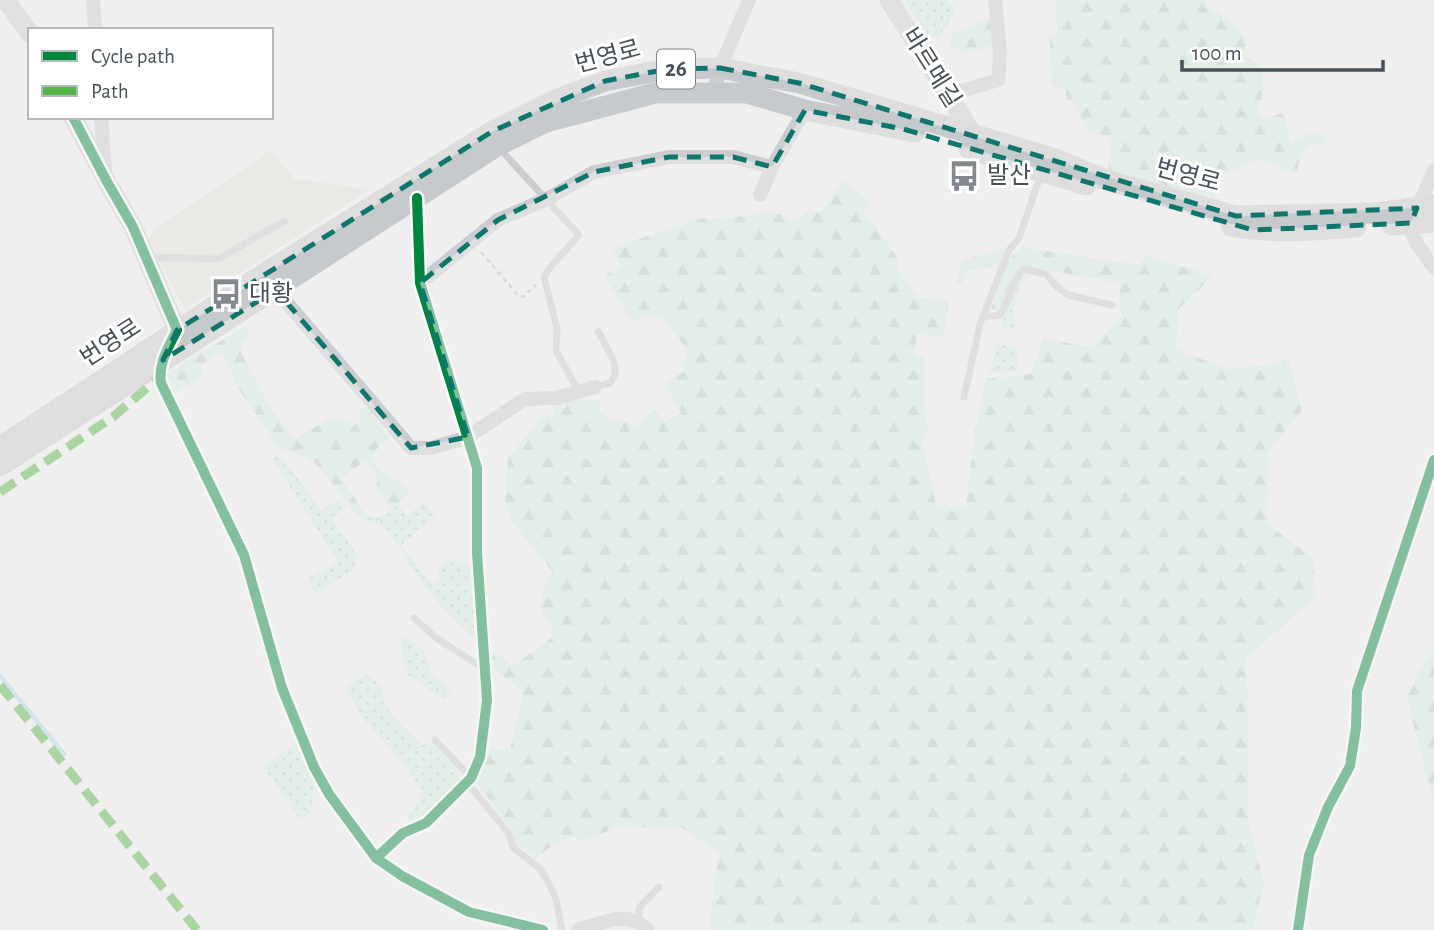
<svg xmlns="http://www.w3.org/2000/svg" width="1434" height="930" viewBox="0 0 1434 930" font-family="'Alegreya Sans','Noto Sans KR',sans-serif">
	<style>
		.commercial { fill: #e4e3dc }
		.grass { fill: url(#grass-dots) }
		.forest { fill: url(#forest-firs) }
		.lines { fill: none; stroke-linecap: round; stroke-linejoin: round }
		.stream { stroke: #acd8e9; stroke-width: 4.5 }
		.path { stroke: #b9c3c0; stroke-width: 2.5; stroke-dasharray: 5 3.5; stroke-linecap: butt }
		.lane { stroke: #cbcdd0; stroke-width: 7 }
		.street { stroke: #cbcdd0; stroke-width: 14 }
		.secondary { stroke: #cccfd1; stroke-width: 19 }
		.primary { stroke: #c7cacc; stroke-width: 21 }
		.quiet { stroke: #57b448; stroke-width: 9; stroke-dasharray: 18 9; stroke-linecap: butt }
		.cycleway-casing { stroke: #fff; stroke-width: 15 }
		.cycleway { stroke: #00873e; stroke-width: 10 }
		.marked { fill: none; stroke: #0f766e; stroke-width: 5; stroke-dasharray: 14 9; stroke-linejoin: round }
		.labels { text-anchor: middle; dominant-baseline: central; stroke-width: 6; stroke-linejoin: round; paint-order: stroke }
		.shield { fill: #fff; stroke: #7e848c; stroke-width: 2 }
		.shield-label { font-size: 23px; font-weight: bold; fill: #47505a }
		.street-label { font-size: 24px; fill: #47505a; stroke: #fff }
		.poi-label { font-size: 24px; fill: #47505a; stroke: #fff; text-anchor: start }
	</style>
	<defs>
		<pattern id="grass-dots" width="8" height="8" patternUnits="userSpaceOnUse" patternTransform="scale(1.75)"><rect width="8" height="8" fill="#d5ede0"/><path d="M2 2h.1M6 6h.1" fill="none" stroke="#b8cdc2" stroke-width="1.8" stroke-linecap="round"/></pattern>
		<pattern id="forest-firs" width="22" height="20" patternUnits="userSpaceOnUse" patternTransform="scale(1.75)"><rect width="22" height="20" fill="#d5ede0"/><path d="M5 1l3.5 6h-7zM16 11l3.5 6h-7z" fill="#b8cdc2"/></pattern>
	</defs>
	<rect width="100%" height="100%" fill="#f0efef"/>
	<path class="commercial" d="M271 150 294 179 370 189 185 309 148 240 153 231Z"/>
	<path class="grass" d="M905 0H948L956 12 939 37H926Z
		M1025 273 1030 274 1020 286 1012 312 1018 330 1001 326 1018 279Z
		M997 343 1018 349 1017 371 989 373Z
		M277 456 284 460 321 510 339 500 347 507 332 519 357 555 355 567 350 572 316 593 307 579 338 562 273 460Z
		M424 502 435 518 401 545 432 585 441 577 437 571 448 560 461 561 470 568 477 640C455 624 436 600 419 579 406 561 398 539 379 525L382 516 399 504 406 516Z
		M405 637 425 652 431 672 451 691 442 699 410 676 406 675 401 644Z
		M366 675C385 681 382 701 390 712 399 725 412 735 423 745L430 743C442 752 456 764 461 780L422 819 410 822 408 818 422 794C419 785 411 779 409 770L364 720 345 686Z
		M296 743 317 781 314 784 311 812 300 820 263 766Z"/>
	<path class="forest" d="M1056 0H1206V6L1223 15 1247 39 1244 54 1263 70V91L1257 115 1265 120 1281 113 1285 117 1290 144 1314 132 1324 135 1329 142 1323 145 1315 142 1302 150 1296 174 1259 159 1207 182 1221 204 1109 172V137L1089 132 1073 102 1067 100 1065 90 1053 87 1049 36 1057 35Z
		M995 15V45L962 54 959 48 948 50 952 34Z
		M841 181 869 200 863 215 871 220 898 259 897 267 918 297 949 301 944 337 917 334 914 354 924 357V409L928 427 922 440 936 505 966 507 974 437 986 379 1031 374 1043 339 1092 347 1121 317 1119 283 1024 266 1014 274 999 310 991 309 1008 260 1022 247 1131 264H1140L1146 255 1213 276 1178 310 1176 349 1226 369 1278 364 1288 359 1302 410 1268 453 1267 524 1313 558 1316 597 1245 659 1248 698V823L1264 883 1252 930H711L710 920 719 853 682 828 617 827 581 842 576 837C559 840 548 847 536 860L532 854 515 844 508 824 476 783 488 749 510 750 523 692 492 668 493 650 513 666 554 636 550 623 541 611 542 591 552 571 513 523 505 504 508 458 541 418 554 414 555 405 580 398 599 400 600 414 637 426 655 409 664 422 681 413 664 383 683 372 686 349 663 317 650 316 631 321 604 275 622 268 613 248 696 219 749 216 769 210 797 221 809 209 821 213Z
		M1007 248 998 265 968 271 962 283 955 284 962 260Z
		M244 327 249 333 240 348C255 379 269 415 296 438L333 416 353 425 361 422 358 413 365 406 391 439 381 443 371 458 380 471 409 488C405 499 401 503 391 509L374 486 378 482 376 475 366 462H364L341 478 364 512 374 520 382 516 379 525C349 520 335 480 313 462 301 453 285 453 274 444L272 437 238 388C231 375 231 365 221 353L202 364 203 376 173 394 167 373Z
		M1434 651V807L1407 698 1420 669Z"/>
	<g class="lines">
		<path class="stream" d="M0 676 64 754"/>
		<path class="path" d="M481 252 517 294 523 297 536 285"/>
		<path class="lane" d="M500 149 579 235 552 265 544 277 557 329 556 351 578 390
			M147 257 218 259 285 221
			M982 317 1001 315 1017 276 1023 269 1046 274 1057 287 1068 295 1112 305
			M595 387 610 383 616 373 613 359 598 331
			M964 397 980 324 1009 250 1019 238 1041 174
			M414 618 435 637 484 669
			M435 740 471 778
			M467 782 509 834 513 847 540 869 547 880 556 899 562 930
			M638 920 639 908 659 887"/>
		<path class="street" d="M93 0 95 30
			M714 92 720 68 749 0
			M948 95 998 80 1000 54 995 0
			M101 117 105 172
			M1434 170 1409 227 1417 244 1434 268
			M760 195 772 167 805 110
			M420 283 498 220 547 199 594 172 669 157H733L772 167
			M276 290 411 448H431L468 437 525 399 557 398 595 387
			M163 360 159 372 161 383 244 555 282 688 314 767 329 794 376 858 402 876 469 912 543 930
			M376 858 403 833 426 823 471 778 480 757 487 700 477 552V468L420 283 417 198
			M578 930C605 922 625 909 648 930
			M1298 930 1309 855 1328 807 1350 766 1356 728 1357 691 1434 460"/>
		<path class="secondary" d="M6 0 30 34
			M889 0 974 136
			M73 117 106 180 133 227 177 330"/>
		<path class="primary" d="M969 149 1086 185
			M1392 225 1434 222
			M1231 226C1272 234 1314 230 1356 227
			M0 447 268 271 493 131 555 100 605 81 668 69 720 68 799 83 1056 159 1103 179 1236 216 1378 213 1434 205
			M0 466 497 146 546 122 655 93H747L805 110 915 132"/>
		<path class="quiet" d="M0 492 113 417 156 380 161 383
			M0 685 197 930"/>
		<defs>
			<path id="cycleway" d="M73 117 106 180 133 227 177 330C168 348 158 364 161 383L244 555 282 688 314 767 329 794 376 858 402 876 469 912 543 930
				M376 858 403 833 426 823 471 778 480 757 487 700 477 552V468L420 283 417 198
				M1298 930 1309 855 1328 807 1350 766 1356 728 1357 691 1434 460"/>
		</defs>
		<use href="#cycleway" class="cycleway-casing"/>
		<use href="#cycleway" class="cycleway"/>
	</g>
	<path d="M0 0H1434V930H0ZM720 68 799 83 1236 216 1417 208 1411 223 1253 230 903 129 805 110 772 167 733 157H669L594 172 498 220 420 283 468 437 411 448 276 290 163 360 177 330 493 131 605 81 668 69Z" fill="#f0efef" fill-opacity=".55" fill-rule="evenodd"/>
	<path class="marked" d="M720 68 799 83 1236 216 1417 208 1411 223 1253 230 903 129 805 110 772 167 733 157H669L594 172 498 220 420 283 468 437 411 448 276 290 163 360 177 330 493 131 605 81 668 69Z"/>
	<defs>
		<symbol id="bus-bare" viewBox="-9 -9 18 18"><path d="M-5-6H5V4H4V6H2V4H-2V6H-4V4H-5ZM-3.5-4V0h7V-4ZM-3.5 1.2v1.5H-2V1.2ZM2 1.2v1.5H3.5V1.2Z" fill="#82888e" stroke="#fff" stroke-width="2.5" paint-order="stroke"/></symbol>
	</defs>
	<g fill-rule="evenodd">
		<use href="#bus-bare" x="942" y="154" width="44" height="44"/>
		<use href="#bus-bare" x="204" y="272" width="44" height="44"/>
	</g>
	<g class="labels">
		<rect class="shield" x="657" y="49.5" width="38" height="39" rx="5"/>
		<g class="shield-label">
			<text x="676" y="69">26</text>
		</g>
		<g class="street-label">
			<text transform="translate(608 57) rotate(-15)">번영로</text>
			<text transform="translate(931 68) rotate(58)">바르메길</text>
			<text transform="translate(1188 176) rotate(15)">번영로</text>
			<text transform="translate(111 343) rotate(-33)">번영로</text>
		</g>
		<g class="poi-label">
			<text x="987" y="176">발산</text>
			<text x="249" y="294">대황</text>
		</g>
	</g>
	<rect x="28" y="28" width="245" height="91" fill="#ffffff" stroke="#b5b9bd" stroke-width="2"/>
	<rect x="42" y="51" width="35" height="10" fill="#00873e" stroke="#b5b9bd" stroke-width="2"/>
	<text x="91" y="63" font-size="21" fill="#47505a">Cycle path</text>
	<rect x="42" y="86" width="35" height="10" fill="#57b448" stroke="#b5b9bd" stroke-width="2"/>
	<text x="91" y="98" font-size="21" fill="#47505a">Path</text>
	<path d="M1182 60v10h201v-10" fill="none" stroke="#47505a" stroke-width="3.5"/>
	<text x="1192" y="60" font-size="21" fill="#47505a" stroke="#ffffff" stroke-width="5" paint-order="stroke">100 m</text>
</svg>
